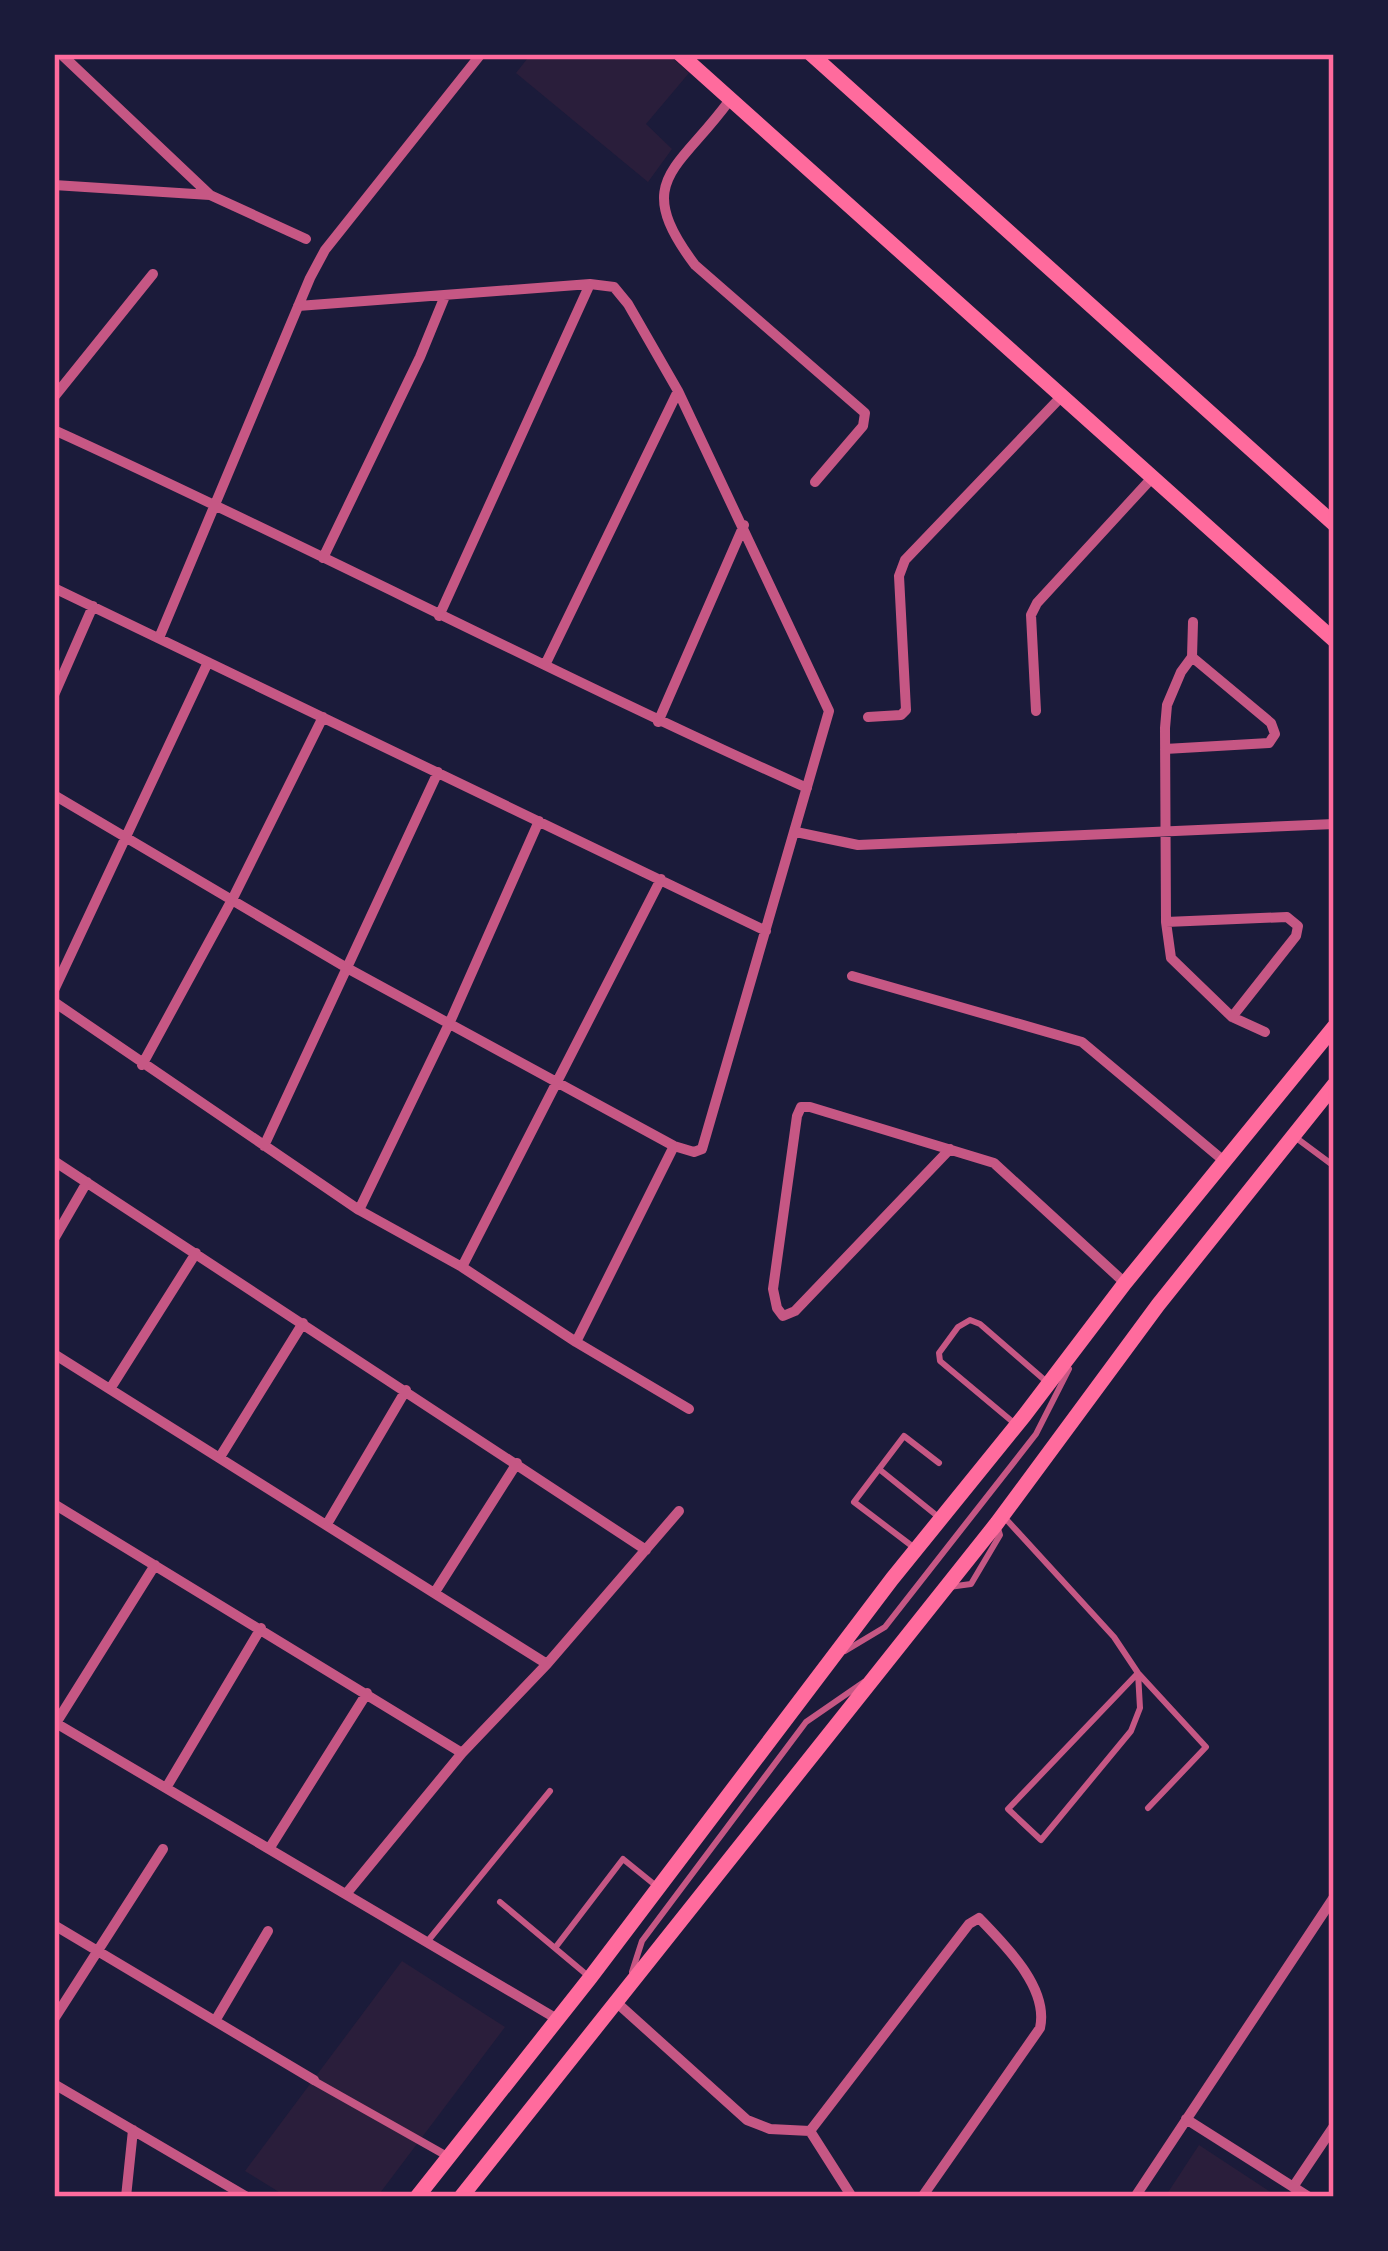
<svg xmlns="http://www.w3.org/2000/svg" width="1388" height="2251" viewBox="0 0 1388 2251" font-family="'Roboto Condensed',sans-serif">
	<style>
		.green { fill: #2a1e3b }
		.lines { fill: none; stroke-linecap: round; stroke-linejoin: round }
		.service { stroke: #c65784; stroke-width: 6 }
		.pedestrian { stroke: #c65784; stroke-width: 8 }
		.minor { stroke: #c65784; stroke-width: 10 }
		.secondary { stroke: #ff6b9d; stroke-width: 15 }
		.neatline { fill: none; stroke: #ff6b9d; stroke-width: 4.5 }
	</style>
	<rect width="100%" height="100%" fill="#1b1b3a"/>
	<path class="green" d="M531 54H668L689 73 646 124 672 149 648 182 516 73Z
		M402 1961 505 2027 377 2197H287L245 2171Z
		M1199 2145 1278 2197H1165Z"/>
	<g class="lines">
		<path class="service" d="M1295 1137 1334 1166
			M1014 1423 940 1361 939 1353 958 1327 970 1320 980 1324 1048 1383
			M879 1469 941 1519
			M1005 1518 1114 1637 1138 1673 1206 1747 1148 1808
			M912 1546 854 1502 904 1436 939 1463
			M949 1587 971 1584 1000 1535 997 1525
			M845 1651 885 1627 1036 1434 1069 1369
			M1138 1673 1140 1708 1131 1731 1041 1840 1008 1809Z
			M500 1902 587 1975
			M427 1942 550 1791
			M555 1948 623 1859 655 1885
			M632 1972 642 1941 806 1722 864 1682"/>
		<path class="pedestrian" d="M314 2081 447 2156"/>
		<path class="minor" d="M61 54 210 195
			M729 101C678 171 631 180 695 265L865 413 863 426 815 482
			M54 185 210 195 306 239
			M54 397 153 274
			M54 430C307 545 553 674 807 788
			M323 558 420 357 445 296
			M54 588 766 931
			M439 616 590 284
			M1193 622 1192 657 1181 672 1167 705 1165 728 1166 922 1171 958 1232 1017 1265 1032
			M159 638 310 278 325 250 481 54
			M545 665 678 391
			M54 695 93 606
			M1036 711 1031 615 1037 603 1151 479
			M868 717 901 715 906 710 899 576 905 560 1060 398
			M658 722 744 525
			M1165 749 1269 743 1275 734 1271 723 1192 657
			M54 795 347 968 674 1146 694 1152 702 1149 829 711 678 391 628 304 614 287 590 284 298 306
			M796 832 858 845 1334 824
			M1166 922 1287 917 1298 926 1296 936 1232 1017
			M852 976 1082 1042 1224 1161
			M54 990 208 662
			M54 1002 359 1210 462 1267 576 1342 689 1409
			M142 1065 233 898 323 717
			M264 1146 438 772
			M950 1149 795 1311 783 1316 777 1308 773 1289 797 1116 801 1107H810L994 1163 1125 1283
			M54 1161 646 1550
			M359 1210 449 1024 539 821
			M54 1239 87 1182
			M462 1267 661 879
			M576 1342 674 1146
			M54 1354 547 1664
			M110 1389 196 1253
			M220 1457 303 1323
			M1334 1469V1490
			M54 1504 462 1753
			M327 1524 406 1390
			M435 1592 517 1463
			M54 1722 557 2019
			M56 1723 155 1565
			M166 1788 261 1628
			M269 1849 367 1693
			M346 1894 462 1753 547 1664 679 1511
			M54 1925 314 2080
			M616 2002 747 2120 770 2129 810 2131
			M54 2019 163 1849
			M215 2021 268 1931
			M54 2084 247 2197
			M1186 2119 1309 2197
			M810 2131 969 1924 979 1918C1006 1946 1049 1988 1040 2028L922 2197
			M810 2131 852 2197
			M1293 2187 1334 2126
			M126 2197 133 2130
			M1135 2197 1334 1897"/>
		<path class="secondary" d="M680 54 1334 640
			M811 54 1334 524
			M417 2197 590 1978 892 1579 1024 1416 1125 1283 1334 1027
			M461 2197 997 1523 1158 1305 1334 1085"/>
	</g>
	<rect width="1388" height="2251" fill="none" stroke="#1b1b3a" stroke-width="114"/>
	<rect x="57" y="57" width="1274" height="2137" class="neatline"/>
</svg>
